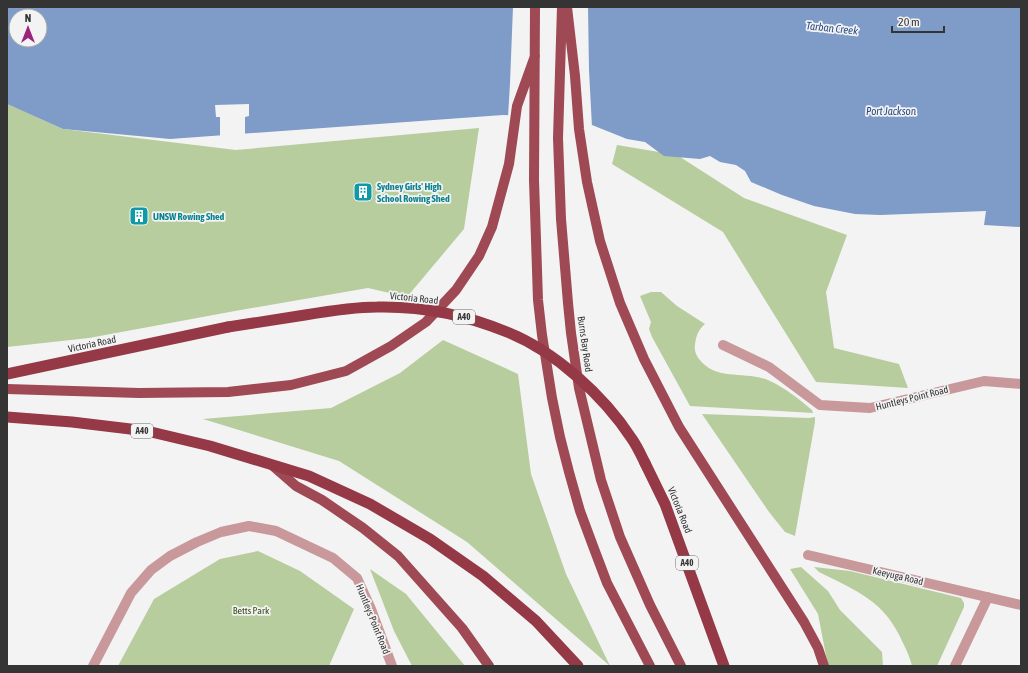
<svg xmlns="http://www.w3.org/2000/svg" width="1028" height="673" viewBox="0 0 1028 673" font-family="'Asap Condensed',sans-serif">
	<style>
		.green { fill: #b7cd9e }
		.water { fill: #7f9bc7; fill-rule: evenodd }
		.pier { fill: #f3f3f4 }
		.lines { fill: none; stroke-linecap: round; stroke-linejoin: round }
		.minor { stroke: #c9989b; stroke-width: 10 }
		.primary { stroke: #9e4953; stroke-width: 10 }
		.trunk { stroke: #953946; stroke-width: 11 }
		.trunk-bridge { stroke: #953946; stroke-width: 11 }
		.labels { text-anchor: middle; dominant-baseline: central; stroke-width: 3.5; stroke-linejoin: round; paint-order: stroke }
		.shield { fill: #f3f3f4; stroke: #6d6d6e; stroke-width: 1 }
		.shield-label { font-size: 9px; font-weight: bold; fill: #343435 }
		.culture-label { font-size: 10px; font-weight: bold; fill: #0d838f; stroke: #f3f3f4; text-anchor: start }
		.street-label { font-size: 10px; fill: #343435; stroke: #f3f3f4 }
		.park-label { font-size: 10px; fill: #344914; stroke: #f3f3f4 }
		.water-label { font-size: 11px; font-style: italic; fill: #294c84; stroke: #f3f3f4 }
	</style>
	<rect width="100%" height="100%" fill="#f3f3f4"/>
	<path class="green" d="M7 104 63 129 236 150 479 128 464 229 407 297 368 288 235 311 89 338 7 347Z
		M617 145 677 155 744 198 847 235 826 292 834 348 899 364 908 388 816 382 723 232 612 164Z
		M651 292H661L677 306 705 324C698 330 696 336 695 345 694 350 696 355 699 359 716 382 747 370 770 381 785 388 799 399 812 410L813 413 690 406 652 337 649 329 651 322 640 296Z
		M443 340 518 374 531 474 566 574 610 666 467 542 339 461 203 419 331 408 400 373Z
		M702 414 809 418 815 417V422L795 536 785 532 769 512Z
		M258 551 300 571 354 609 329 666H118L154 599 220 559Z
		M801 567 828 591 840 610 882 652 883 666H828L818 614 790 569Z
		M814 567 850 571 961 598 964 603V607L937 666H912C910 658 907 651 903 643 885 601 857 591 819 572Z
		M370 569 406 594 465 666H412L394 631Z"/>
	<path class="water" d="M7 7H1021V218L1020 227 984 225 986 211 880 215 855 214 814 206 782 195 751 182 745 171 736 165 720 162 710 156 700 159 664 156 645 142 627 139 587 123 535 116 503 115 170 139 63 129 7 104ZM16 16H40V40H16Z"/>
	<path class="pier" d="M513 7H588L589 70 592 127 568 122 534 118 508 117 510 83Z
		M249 104V116L245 117V135L220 136V117H216L215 105Z"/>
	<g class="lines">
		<path class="minor" d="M723 345 769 367 820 405 870 408 984 381 1021 384
			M808 555 1021 605
			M93 666 131 593 151 570 170 556 197 542 221 532 249 526 276 531 333 558 357 578 371 609 392 666
			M955 666 988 597"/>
		<path class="primary" d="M535 7 534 180 538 300 542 335 552 398 560 437 569 472 580 511 593 546 607 583 650 666
			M562 7 558 138 561 219 568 303 571 333 579 388 601 480 620 537 650 605 681 666
			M567 7 575 76 579 129 587 182 600 241 620 303 644 359 679 427 804 622 818 648 824 666
			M7 389 139 393 228 392 291 385 346 371 391 346 426 322 456 290 479 256 492 227 509 164 517 106 535 56
			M273 466 296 486 322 500 363 528 398 556 462 628 489 666"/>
		<path class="trunk" d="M7 374 228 327
			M7 417 72 422 147 431 210 446 309 476 370 504 430 539 483 576 536 621 578 666
			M645 463 665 504 724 666"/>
		<path class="trunk-bridge" d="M228 327C254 323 280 319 305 315 329 311 353 307 377 307 422 306 466 315 507 332 555 351 604 396 632 439 637 446 641 455 645 463"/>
	</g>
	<defs>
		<symbol id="building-square" viewBox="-11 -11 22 22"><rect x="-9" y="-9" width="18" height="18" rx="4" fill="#0f9aa8" stroke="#f3f3f4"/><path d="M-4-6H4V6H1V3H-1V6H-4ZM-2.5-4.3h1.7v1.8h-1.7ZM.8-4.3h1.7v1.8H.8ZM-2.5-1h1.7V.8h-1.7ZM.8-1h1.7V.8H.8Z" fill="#fff"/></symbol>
	</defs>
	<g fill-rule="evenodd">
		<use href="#building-square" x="352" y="181" width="22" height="22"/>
		<use href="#building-square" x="128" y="205" width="22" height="22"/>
	</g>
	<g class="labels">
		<g class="shield">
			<rect x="453" y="310" width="22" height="14" rx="3"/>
			<rect x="131" y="424" width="22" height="14" rx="3"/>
			<rect x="676" y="556" width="22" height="14" rx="3"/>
		</g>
		<g class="shield-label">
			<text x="464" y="317">A40</text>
			<text x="142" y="431">A40</text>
			<text x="687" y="563">A40</text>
		</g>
		<g class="culture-label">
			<text x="377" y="186">Sydney Girls' High<tspan x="377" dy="12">School Rowing Shed</tspan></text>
			<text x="153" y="216">UNSW Rowing Shed</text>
		</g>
		<g class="street-label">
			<text transform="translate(414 298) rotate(6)">Victoria Road</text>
			<text transform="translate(92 344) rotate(-12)">Victoria Road</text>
			<text transform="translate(585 344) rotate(82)">Burns Bay Road</text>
			<text transform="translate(912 398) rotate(-14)">Huntleys Point Road</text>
			<text transform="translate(680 510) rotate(68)">Victoria Road</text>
			<text transform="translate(898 576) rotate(13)">Keeyuga Road</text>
			<text transform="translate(373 619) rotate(68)">Huntleys Point Road</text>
		</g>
		<g class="park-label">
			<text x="251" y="610">Betts Park</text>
		</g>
		<g class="water-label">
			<text transform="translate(832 28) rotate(6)">Tarban Creek</text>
			<text x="891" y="111">Port Jackson</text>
		</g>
	</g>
	<rect width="1028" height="673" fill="none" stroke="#343435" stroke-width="16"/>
	<g transform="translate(28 28)"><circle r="19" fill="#f3f3f4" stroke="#a7a7a8"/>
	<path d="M0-3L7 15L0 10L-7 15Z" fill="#9c227a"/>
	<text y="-6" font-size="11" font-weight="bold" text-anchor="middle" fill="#343435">N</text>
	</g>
	<path d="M892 26v6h52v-6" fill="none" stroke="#343435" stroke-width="2"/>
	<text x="898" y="26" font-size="12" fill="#343435" stroke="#f3f3f4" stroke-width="3" paint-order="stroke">20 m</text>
</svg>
